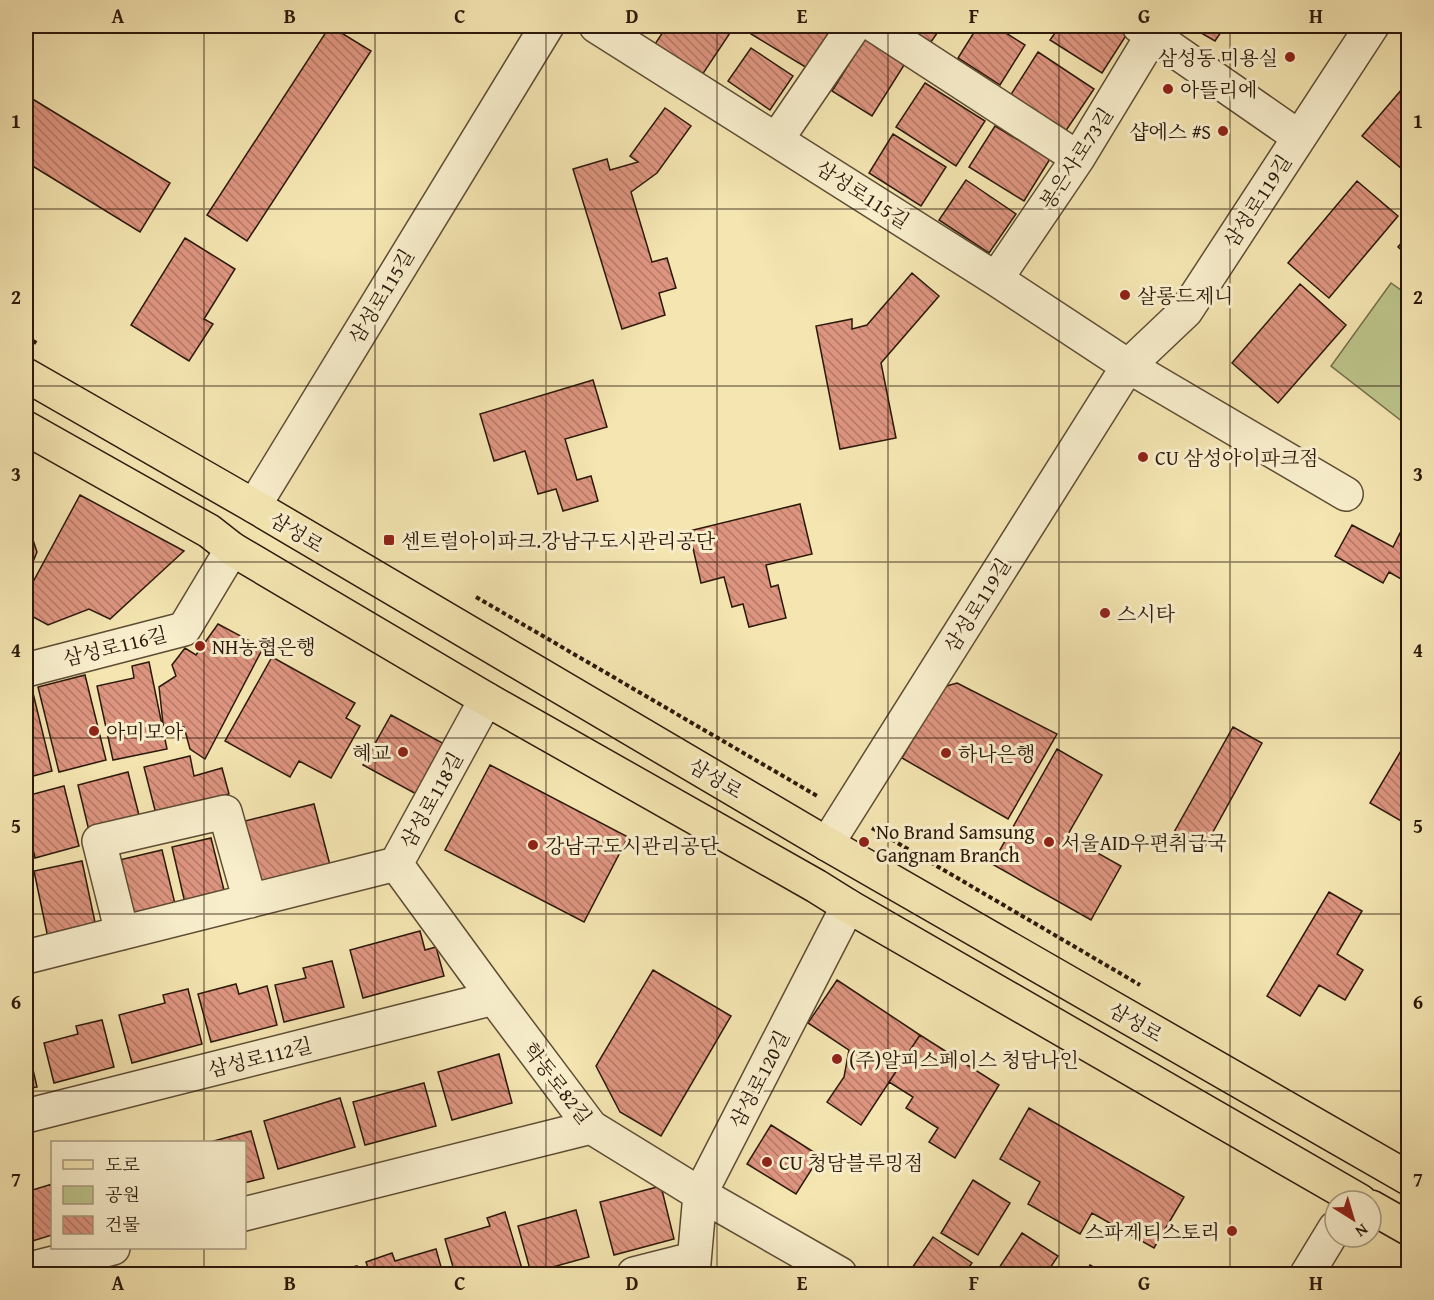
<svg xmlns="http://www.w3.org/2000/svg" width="1434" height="1300" viewBox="0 0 1434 1300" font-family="'Gentium Book Plus','Noto Serif KR',serif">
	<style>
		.park { fill: #bcc48a; stroke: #746e4a; stroke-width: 1.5 }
		.building { fill: url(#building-back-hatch); stroke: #2c190b; stroke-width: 1.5 }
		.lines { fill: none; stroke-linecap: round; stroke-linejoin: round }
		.minor-casing { stroke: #5e4c34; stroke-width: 36 }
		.major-casing { stroke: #2c190b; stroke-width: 36 }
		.path { stroke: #2c190b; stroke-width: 4; stroke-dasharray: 4.5 3; stroke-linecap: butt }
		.minor { stroke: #f8eecc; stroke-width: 33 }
		.major { stroke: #f4e5b1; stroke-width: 33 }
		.grid { fill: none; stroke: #2c190b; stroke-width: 1.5; stroke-opacity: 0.55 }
		.poi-dot { fill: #8f2418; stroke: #f8eecc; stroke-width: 2 }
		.labels { text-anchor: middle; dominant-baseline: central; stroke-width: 6; stroke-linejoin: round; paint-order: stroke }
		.poi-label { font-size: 20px; fill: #2c190b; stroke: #f8eecc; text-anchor: start }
		.street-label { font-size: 20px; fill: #2c190b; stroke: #f8eecc }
		.neatline { fill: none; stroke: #2c190b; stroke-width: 2 }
		.grid-label { font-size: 20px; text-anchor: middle; font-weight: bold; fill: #2c190b }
	</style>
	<defs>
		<pattern id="building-back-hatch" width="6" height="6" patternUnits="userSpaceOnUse" patternTransform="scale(1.5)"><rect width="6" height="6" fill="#de9580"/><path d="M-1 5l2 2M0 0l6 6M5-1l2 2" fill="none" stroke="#b47967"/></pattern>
	</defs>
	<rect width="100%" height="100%" fill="#f4e5b1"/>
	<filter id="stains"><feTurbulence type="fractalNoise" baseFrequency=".00333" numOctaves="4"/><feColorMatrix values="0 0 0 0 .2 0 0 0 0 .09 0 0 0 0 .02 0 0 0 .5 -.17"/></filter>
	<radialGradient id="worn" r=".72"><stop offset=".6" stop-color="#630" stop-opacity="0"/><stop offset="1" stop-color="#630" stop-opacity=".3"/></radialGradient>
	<path class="park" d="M1391 283 1408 295V426L1331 366Z"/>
	<path class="building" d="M330 26 371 51 247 241 207 215Z
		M667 26H718L730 33 702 75 655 44Z
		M756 26H833L807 68 751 34Z
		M904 26H942L931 42Z
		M978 26H995L1025 45 1000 85 958 58Z
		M1060 26H1114L1127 34 1102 73 1050 40Z
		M1189 26H1225L1215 41Z
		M866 37 906 62 872 116 832 91Z
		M751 48 793 76 770 110 728 81Z
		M1038 52 1094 89 1065 132 1010 96Z
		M1408 82V174L1362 136Z
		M925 83 985 121 956 166 896 127Z
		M26 95 170 183 140 232 26 162Z
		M665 108 691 126 657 173 631 192 652 262 667 258 676 288 659 293 665 315 622 329 573 169 607 159 610 170 638 162 630 156Z
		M995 126 1050 159 1024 201 969 167Z
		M893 134 946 167 921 206 869 173Z
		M966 180 1016 214 989 253 939 220Z
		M1357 181 1398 216 1329 298 1288 263Z
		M1408 235V256L1398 247Z
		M185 238 235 269 204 319 213 324 189 361 131 325Z
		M912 273 939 296 881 363 896 438 840 449 816 326 852 319V329L867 325Z
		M1300 284 1346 325 1278 403 1232 363Z
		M593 380 607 427 565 439 577 480 591 476 598 501 563 511 556 489 538 494 525 451 494 461 480 414Z
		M80 495 184 551 110 619 89 609 48 625 26 613V595Z
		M800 504 812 554 766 565 771 587 778 585 786 618 749 627 743 604 732 607 724 577 701 583 689 531Z
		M1352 525 1393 547 1400 533 1408 537V583L1389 572 1383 583 1335 556Z
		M26 528 30 531 37 552 26 579Z
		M218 624 263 648 205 759 190 749 184 727 164 732 159 687 176 676 172 665 185 648 196 655Z
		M272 657 355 703 346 718 360 726 331 778 299 761 290 777 225 741Z
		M149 662 167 749 113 760 97 686 134 678 132 666Z
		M85 675 106 760 59 772 38 687Z
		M957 683 1057 734 1008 819 902 758 943 687Z
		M32 689 52 771 26 778V690Z
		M391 715 446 745 418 795 363 765Z
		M1233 727 1262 743 1203 850 1173 834Z
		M1408 739V825L1370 803Z
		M1057 749 1102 775 1067 836 1121 866 1091 920 992 864Z
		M190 756 194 776 222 768 229 794 156 814 144 767Z
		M490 765 628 837 584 922 445 850Z
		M128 772 141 823 90 835 78 785Z
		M64 786 79 846 35 858 26 821V796Z
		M314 804 330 865 257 884 241 822Z
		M211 838 225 894 185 903 172 847Z
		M162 850 176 908 129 920 115 861Z
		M82 861 96 927 48 938 34 871Z
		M1329 892 1362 911 1337 954 1363 970 1345 1000 1319 985 1300 1016 1267 996Z
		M420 931 425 950 436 947 444 976 363 998 350 950Z
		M332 961 344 1007 284 1022 275 985 306 978 303 968Z
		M653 970 731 1016 661 1136 620 1112 596 1066Z
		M837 980 920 1035 861 1125 827 1102 844 1077 849 1050 808 1023Z
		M236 984 239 994 267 986 277 1025 211 1042 198 994Z
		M188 989 202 1044 132 1063 119 1015 165 1003 163 995Z
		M102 1020 114 1067 54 1083 44 1043 78 1034 76 1026Z
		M920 1035 999 1085 955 1158 929 1142 938 1128 906 1108 913 1097 889 1082Z
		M26 1048H28L37 1087 26 1089Z
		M499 1054 512 1103 452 1120 438 1072Z
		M424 1083 436 1126 365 1145 353 1102Z
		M340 1098 355 1147 278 1169 264 1121Z
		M1029 1108 1184 1197 1154 1248 1092 1213 1080 1234 1028 1204 1040 1182 1000 1159Z
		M771 1125 820 1156 796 1194 747 1164Z
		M251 1131 264 1178 244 1183V1142H210Z
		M973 1180 1010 1203 978 1255 941 1233Z
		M52 1184V1235L26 1243V1192Z
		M661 1186 674 1239 614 1255 600 1202Z
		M576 1210 589 1257 531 1273 518 1226Z
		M505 1212 523 1272 514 1274H455L445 1239 490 1226 487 1218Z
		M1022 1233 1058 1256 1046 1274H995Z
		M933 1237 972 1263 964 1274H908Z
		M436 1249 443 1274H370L366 1262 392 1253 395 1261Z
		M1090 1265 1105 1274H1085Z
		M357 1266 359 1274H324Z
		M1344 1269 1355 1274H1341Z"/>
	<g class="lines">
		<defs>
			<path id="minor" d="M596 26 996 279 1128 366 1346 494
				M875 26 1078 158
				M1139 26 1299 137
				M777 139 854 26
				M996 279 1078 158 1158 26
				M254 506 547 26
				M26 670 184 629 232 549
				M827 844 1128 366 1186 311 1372 26
				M396 864 494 998 591 1127 700 1194 840 1274
				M122 933 99 841 225 812 250 901
				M26 957 396 864 486 699
				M26 1116 494 998
				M244 1214 591 1127
				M26 1270 113 1248
				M634 1274 693 1259
				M693 1274 700 1194 848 906
				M1307 1274 1335 1228"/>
			<path id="major" d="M26 375 254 506 827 844 1408 1178
				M26 428 209 531 232 549 486 699 816 886 848 906 1360 1201
				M1371 1207 1408 1228"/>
		</defs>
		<use href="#minor" class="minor-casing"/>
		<use href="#major" class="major-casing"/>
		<path class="path" d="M26 337 38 344
			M476 597 819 797
			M872 828 1140 985"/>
		<use href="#minor" class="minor"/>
		<use href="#major" class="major"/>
	</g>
	<path class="grid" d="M204 26V1142M375 26V1274M546 26V1274M717 26V1274M888 26V1274M1059 26V1274M1230 26V1274M26 209H1408M26 386H1408M26 562H1408M26 738H1408M26 914H1408M26 1091H1408M204 1248V1274"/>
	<g class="poi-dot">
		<circle cx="1290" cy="57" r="6"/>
		<circle cx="1168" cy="89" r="6"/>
		<circle cx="1223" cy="131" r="6"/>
		<circle cx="1125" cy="295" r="6"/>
		<circle cx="1143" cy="457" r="6"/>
		<rect x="383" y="534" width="12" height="12" rx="3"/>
		<circle cx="1105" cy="613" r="6"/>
		<circle cx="200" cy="646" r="6"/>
		<circle cx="94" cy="731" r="6"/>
		<circle cx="403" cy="752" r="6"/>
		<circle cx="946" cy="753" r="6"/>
		<circle cx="864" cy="842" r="6"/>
		<circle cx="1049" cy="842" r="6"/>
		<circle cx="533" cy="845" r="6"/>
		<circle cx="837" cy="1059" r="6"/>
		<circle cx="767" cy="1162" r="6"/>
		<circle cx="1232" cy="1231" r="6"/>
	</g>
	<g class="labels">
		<g class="poi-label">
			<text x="1278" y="57" text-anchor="end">삼성동 미용실</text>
			<text x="1180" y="89">아뜰리에</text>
			<text x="1211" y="131" text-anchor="end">샵에스 #S</text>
			<text x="1137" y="295">살롱드제니</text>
			<text x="1155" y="457">CU 삼성아이파크점</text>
			<text x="401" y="540">센트럴아이파크.강남구도시관리공단</text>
			<text x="1117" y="613">스시타</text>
			<text x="212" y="646">NH농협은행</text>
			<text x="106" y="731">아미모아</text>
			<text x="391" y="752" text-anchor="end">혜교</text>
			<text x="958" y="753">하나은행</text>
			<text x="876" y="831">No Brand Samsung<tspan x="876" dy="23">Gangnam Branch</tspan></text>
			<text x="1061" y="842">서울AID우편취급국</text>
			<text x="545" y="845">강남구도시관리공단</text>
			<text x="849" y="1059">(주)알피스페이스 청담나인</text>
			<text x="779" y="1162">CU 청담블루밍점</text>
			<text x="1220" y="1231" text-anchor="end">스파게티스토리</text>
		</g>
		<g class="street-label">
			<text transform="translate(1076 158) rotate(-57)">봉은사로73길</text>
			<text transform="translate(863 194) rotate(33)">삼성로115길</text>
			<text transform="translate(1257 201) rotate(-57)">삼성로119길</text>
			<text transform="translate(381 296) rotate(-59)">삼성로115길</text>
			<text transform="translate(297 532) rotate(31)">삼성로</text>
			<text transform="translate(977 605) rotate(-58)">삼성로119길</text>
			<text transform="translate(115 646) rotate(-14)">삼성로116길</text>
			<text transform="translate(716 778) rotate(31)">삼성로</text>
			<text transform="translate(431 800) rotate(-61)">삼성로118길</text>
			<text transform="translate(1136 1022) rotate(30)">삼성로</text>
			<text transform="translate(260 1057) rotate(-14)">삼성로112길</text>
			<text transform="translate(759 1079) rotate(-63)">삼성로120길</text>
			<text transform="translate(558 1083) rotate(52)">학동로82길</text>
		</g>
	</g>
	<rect width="1434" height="1300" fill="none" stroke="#f4e5b1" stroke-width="66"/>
	<rect x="51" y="1141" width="195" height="108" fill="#f8eecc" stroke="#a6997f" stroke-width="1.5"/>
	<rect x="63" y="1160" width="30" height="9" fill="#f4e5b1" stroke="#a6997f" stroke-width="1.5"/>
	<text x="105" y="1171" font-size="18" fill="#2c190b">도로</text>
	<rect x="63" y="1186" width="30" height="18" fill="#bcc48a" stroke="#a6997f" stroke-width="1.5"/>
	<text x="105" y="1201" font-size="18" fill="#2c190b">공원</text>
	<rect x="63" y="1216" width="30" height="18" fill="url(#building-back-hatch)" stroke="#a6997f" stroke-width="1.5"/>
	<text x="105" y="1231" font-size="18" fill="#2c190b">건물</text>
	<g transform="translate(1353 1219) rotate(143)"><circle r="28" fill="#f8eecc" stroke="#a6997f" stroke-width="1.5"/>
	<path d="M0-4.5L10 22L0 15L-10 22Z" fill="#8f2418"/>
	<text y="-9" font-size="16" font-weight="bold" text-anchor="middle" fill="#2c190b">N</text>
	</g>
	<rect x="33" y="33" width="1368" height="1234" class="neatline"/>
	<g class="grid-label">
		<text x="118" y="23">A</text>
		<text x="290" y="23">B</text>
		<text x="460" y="23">C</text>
		<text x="632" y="23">D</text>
		<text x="802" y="23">E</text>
		<text x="974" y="23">F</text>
		<text x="1144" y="23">G</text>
		<text x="1316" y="23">H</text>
		<text x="16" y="128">1</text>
		<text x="1418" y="128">1</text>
		<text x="16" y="304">2</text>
		<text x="1418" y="304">2</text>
		<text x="16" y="481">3</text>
		<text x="1418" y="481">3</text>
		<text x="16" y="657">4</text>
		<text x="1418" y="657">4</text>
		<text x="16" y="833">5</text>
		<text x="1418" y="833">5</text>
		<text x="16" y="1009">6</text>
		<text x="1418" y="1009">6</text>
		<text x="16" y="1186">7</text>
		<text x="1418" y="1186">7</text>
		<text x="118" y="1290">A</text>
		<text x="290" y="1290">B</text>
		<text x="460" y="1290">C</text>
		<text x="632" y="1290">D</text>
		<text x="802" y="1290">E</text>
		<text x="974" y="1290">F</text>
		<text x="1144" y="1290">G</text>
		<text x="1316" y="1290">H</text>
	</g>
	<rect width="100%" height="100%" filter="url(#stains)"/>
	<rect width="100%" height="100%" fill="url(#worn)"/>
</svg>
